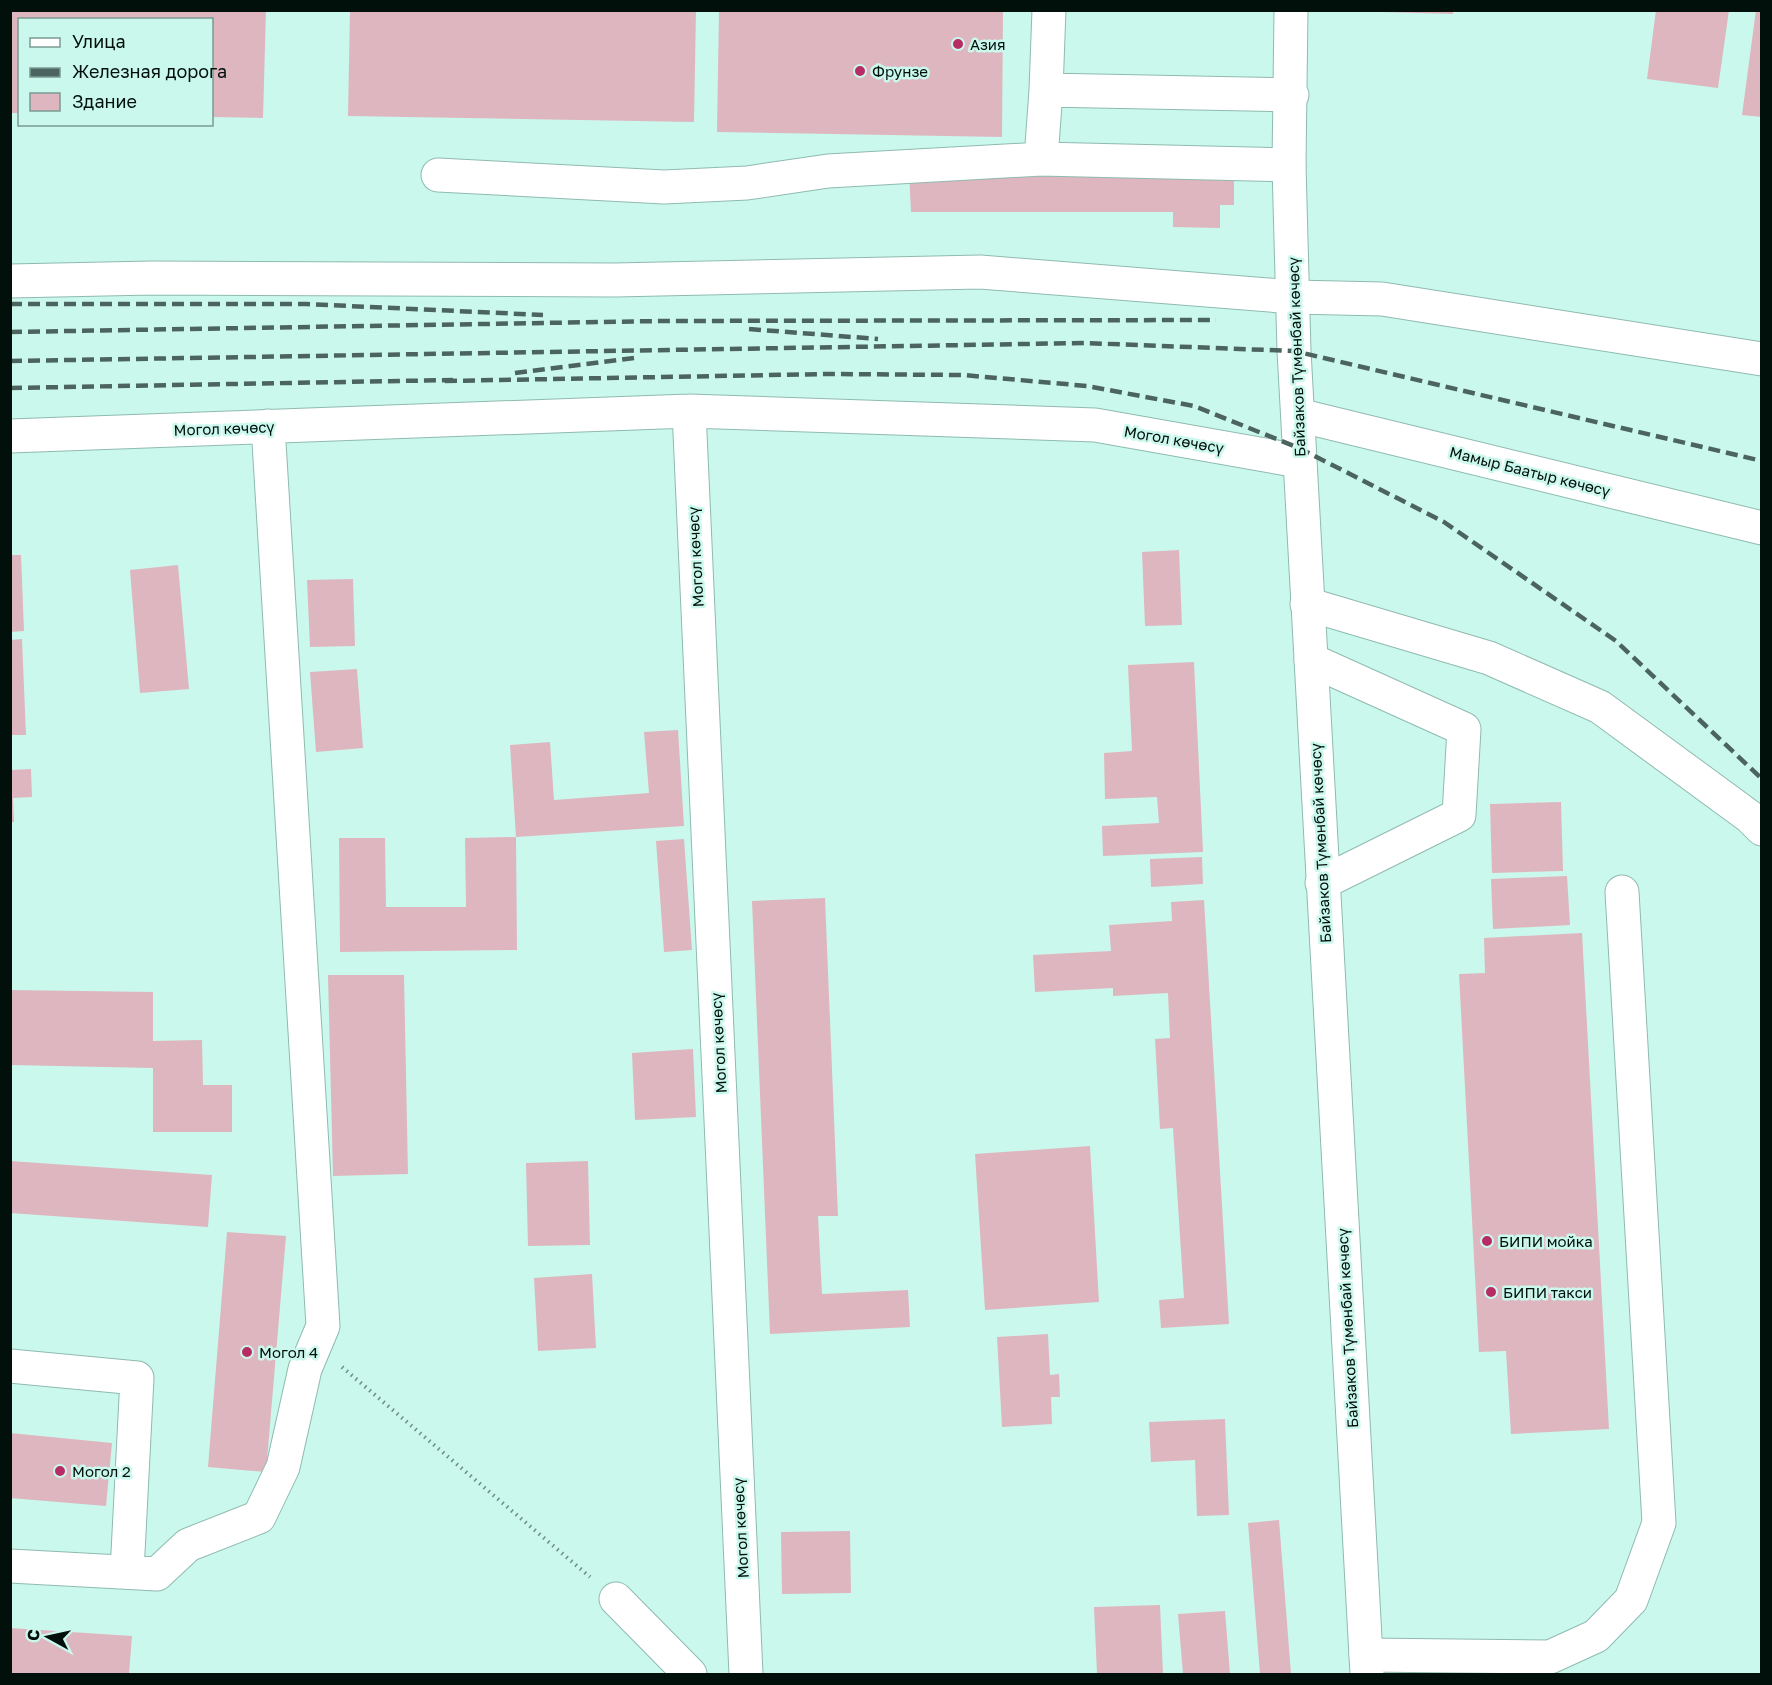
<svg xmlns="http://www.w3.org/2000/svg" width="1772" height="1685" viewBox="0 0 1772 1685" font-family="'Golos Text',sans-serif">
	<style>
		.building { fill: #deb6c0 }
		.lines { fill: none; stroke-linecap: round; stroke-linejoin: round }
		.minor-casing { stroke: #8fbab0; stroke-width: 35 }
		.major-casing { stroke: #8fbab0; stroke-width: 35 }
		.path { stroke: #6e8d84; stroke-width: 4; stroke-dasharray: 1.5 4.5; stroke-linecap: butt }
		.minor { stroke: #fff; stroke-width: 33 }
		.major { stroke: #fff; stroke-width: 33 }
		.rail { stroke: #4b645d; stroke-width: 4.5; stroke-dasharray: 12 6; stroke-linecap: butt }
		.poi-dot { fill: #b82c65; stroke: #cbf8ec; stroke-width: 2 }
		.labels { text-anchor: middle; dominant-baseline: central; stroke-width: 5; stroke-linejoin: round; paint-order: stroke }
		.poi-label { font-size: 15px; fill: #02100c; stroke: #cbf8ec; text-anchor: start }
		.street-label { font-size: 15px; fill: #02100c; stroke: #cbf8ec }
	</style>
	<rect width="100%" height="100%" fill="#cbf8ec"/>
	<path class="building" d="M10 10H266L263 118 212 117V20H20V113H10Z
		M350 10H696L694 122 348 116Z
		M719 10H1003L1002 137 717 132Z
		M1381 10H1453V14L1381 12Z
		M1656 10H1729L1718 88 1647 79Z
		M1756 10H1762V117L1742 115Z
		M909 171 1234 175V205H1220V228L1173 227V212H911Z
		M1179 550 1182 625 1145 626 1142 552Z
		M10 555H21L24 631 10 632Z
		M178 565 189 689 140 693 130 570Z
		M353 579 355 646 310 647 307 580Z
		M22 639 26 735H10V640Z
		M1194 662 1203 852 1103 856 1102 826 1159 823 1157 797 1105 799 1104 753 1132 751 1128 665Z
		M357 669 363 748 316 752 310 672Z
		M678 730 684 826 516 837 510 745 550 742 554 800 649 793 644 732Z
		M31 769 32 797 13 798 14 822H10V770Z
		M1561 802 1563 871 1492 873 1490 804Z
		M516 837 517 950 340 952 339 838H385L386 907H466L465 838Z
		M684 839 692 950 664 952 656 841Z
		M1202 857 1203 884 1151 887 1150 859Z
		M1567 876 1570 925 1493 929 1491 879Z
		M825 898 838 1216H818L822 1294 908 1290 910 1327 770 1334 752 901Z
		M1204 900 1229 1324 1161 1328 1159 1300 1184 1298 1173 1128 1160 1129 1155 1039 1170 1038 1168 993 1113 996V988L1035 992 1033 955 1111 951 1109 925 1172 921 1171 902Z
		M1582 933 1609 1429 1511 1434 1506 1351 1479 1352 1459 974 1485 973 1484 938Z
		M328 975H404L408 1174 333 1176Z
		M10 990 153 992V1041L202 1040 203 1085H232V1132H153V1068L10 1065Z
		M693 1049 696 1117 635 1120 632 1053Z
		M1090 1146 1099 1302 985 1310 975 1154Z
		M10 1161 212 1175 208 1227 10 1213Z
		M588 1161 590 1245 528 1246 526 1163Z
		M227 1232 286 1236 266 1472 208 1467Z
		M592 1274 596 1348 538 1351 534 1278Z
		M1048 1334 1050 1375 1059 1374 1060 1397H1051L1052 1424 1002 1427 997 1337Z
		M1225 1419 1229 1515 1197 1516 1195 1460 1151 1462 1149 1422Z
		M10 1433 112 1443 106 1506 10 1498Z
		M1279 1520 1291 1674H1260L1248 1523Z
		M850 1531 851 1593 782 1594 781 1532Z
		M1160 1605 1163 1674H1097L1094 1607Z
		M1225 1611 1230 1674H1183L1178 1614Z
		M10 1628 132 1636 129 1674H10Z"/>
	<g class="lines">
		<defs>
			<path id="minor" d="M1049 10 1046 90 1292 95
				M1041 159 1046 90
				M438 175 664 187 747 183 828 171 1041 159 1289 165
				M10 281 152 278 615 280 980 272 1294 297 1382 299 1762 359
				M689 411 746 1674
				M1298 415 1762 528
				M10 436 689 411 1095 425 1299 461
				M1307 604 1489 658 1600 707 1750 817 1762 829
				M1311 660 1464 729 1459 815 1322 883
				M10 1366 137 1378 127 1572
				M10 1566 157 1574 188 1545 259 1517 283 1467 305 1369 323 1326 268 426
				M616 1599 690 1674
				M1366 1655 1550 1657 1596 1636 1631 1600 1659 1523 1622 892"/>
			<path id="major" d="M1291 10 1289 165 1294 351 1367 1674"/>
		</defs>
		<use href="#minor" class="minor-casing"/>
		<use href="#major" class="major-casing"/>
		<path class="path" d="M342 1367 590 1577"/>
		<use href="#minor" class="minor"/>
		<use href="#major" class="major"/>
		<path class="rail" d="M10 304H306L543 315
			M749 329 878 339
			M10 332 660 321 1216 320
			M10 361 1085 343 1294 351 1762 461
			M515 373 634 358
			M445 381 827 374 963 375 1087 386 1194 406 1299 448 1444 522 1616 641 1762 779
			M10 388 453 380"/>
	</g>
	<g class="poi-dot">
		<circle cx="958" cy="44" r="6"/>
		<circle cx="860" cy="71" r="6"/>
		<circle cx="1487" cy="1241" r="6"/>
		<circle cx="1491" cy="1292" r="6"/>
		<circle cx="247" cy="1352" r="6"/>
		<circle cx="60" cy="1471" r="6"/>
	</g>
	<g class="labels">
		<g class="poi-label">
			<text x="970" y="44">Азия</text>
			<text x="872" y="71">Фрунзе</text>
			<text x="1499" y="1241">БИПИ мойка</text>
			<text x="1503" y="1292">БИПИ такси</text>
			<text x="259" y="1352">Могол 4</text>
			<text x="72" y="1471">Могол 2</text>
		</g>
		<g class="street-label">
			<text transform="translate(1296 357) rotate(-92)">Байзаков Түмөнбай көчөсү</text>
			<text transform="translate(224 428) rotate(-2)">Могол көчөсү</text>
			<text transform="translate(1174 439) rotate(10)">Могол көчөсү</text>
			<text transform="translate(1530 471) rotate(14)">Мамыр Баатыр көчөсү</text>
			<text transform="translate(695 557) rotate(-93)">Могол көчөсү</text>
			<text transform="translate(1320 843) rotate(-93)">Байзаков Түмөнбай көчөсү</text>
			<text transform="translate(718 1043) rotate(-93)">Могол көчөсү</text>
			<text transform="translate(1347 1328) rotate(-93)">Байзаков Түмөнбай көчөсү</text>
			<text transform="translate(740 1528) rotate(-93)">Могол көчөсү</text>
		</g>
	</g>
	<rect width="1772" height="1685" fill="none" stroke="#02100c" stroke-width="24"/>
	<rect x="18" y="18" width="195" height="108" fill="#cbf8ec" stroke="#7b9b92" stroke-width="1.5"/>
	<rect x="30" y="38" width="30" height="9" fill="#ffffff" stroke="#7b9b92" stroke-width="1.5"/>
	<text x="72" y="48" font-size="18" fill="#02100c">Улица</text>
	<rect x="30" y="68" width="30" height="9" fill="#4b645d" stroke="#7b9b92" stroke-width="1.5"/>
	<text x="72" y="78" font-size="18" fill="#02100c">Железная дорога</text>
	<rect x="30" y="93" width="30" height="18" fill="#deb6c0" stroke="#7b9b92" stroke-width="1.5"/>
	<text x="72" y="108" font-size="18" fill="#02100c">Здание</text>
	<g transform="translate(48 1637) rotate(278)" stroke="#cbf8ec" stroke-width="4.5" paint-order="stroke">
	<path d="M0-4.5L10 22L0 15L-10 22Z" fill="#02100c"/>
	<text y="-9" font-size="16" font-weight="bold" text-anchor="middle" fill="#02100c">С</text>
	</g>
</svg>
